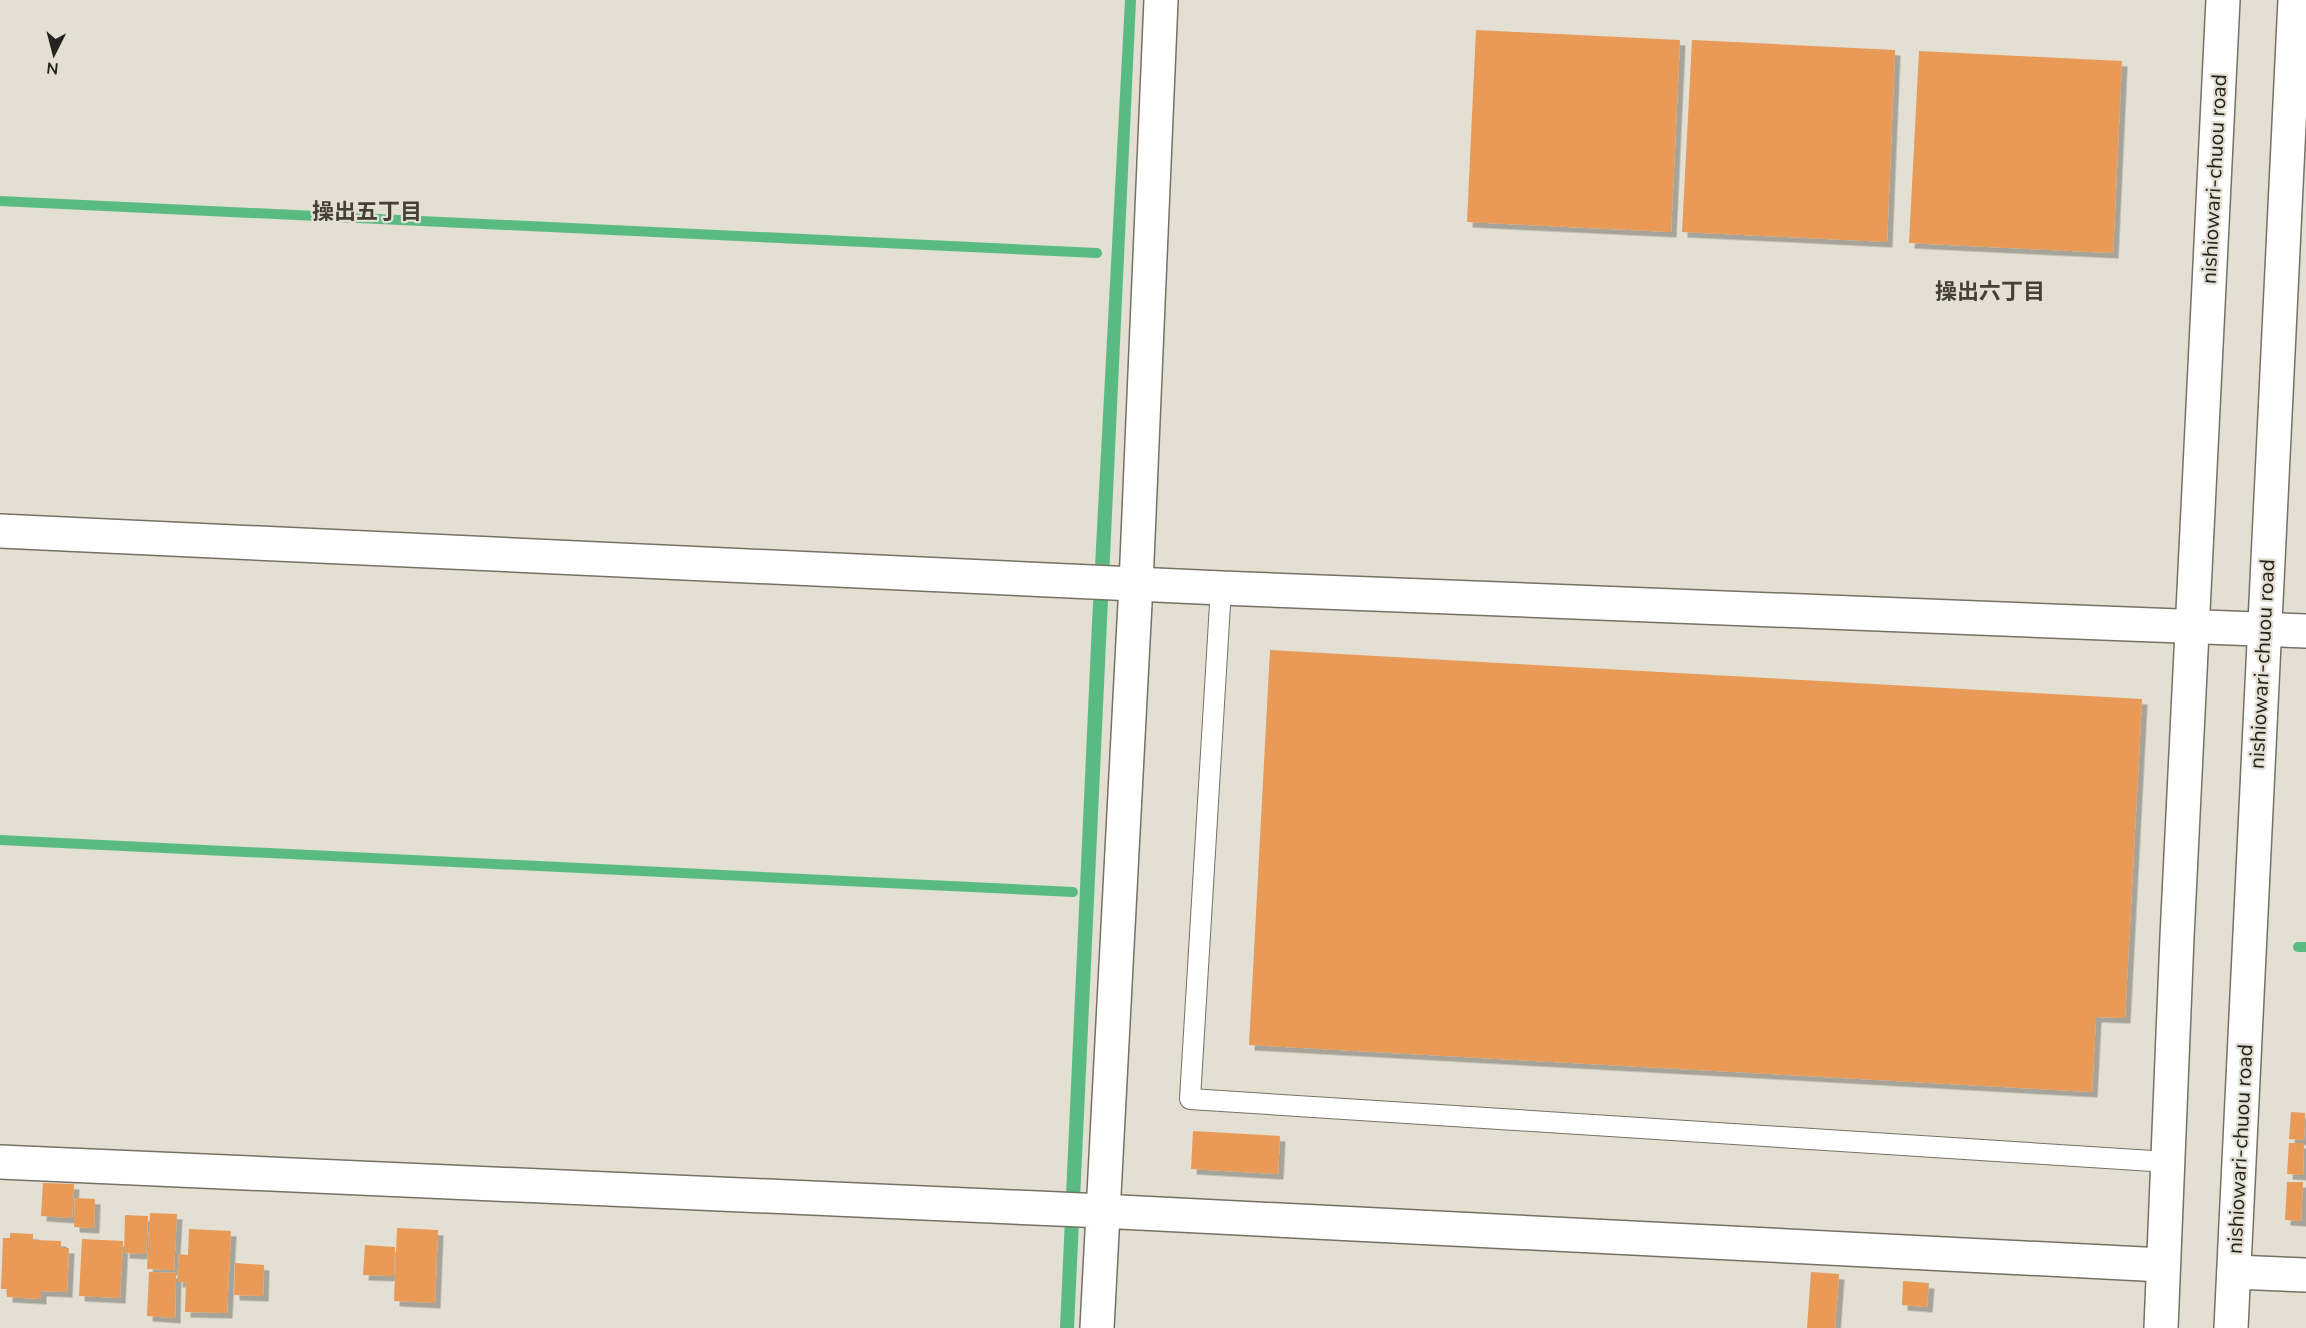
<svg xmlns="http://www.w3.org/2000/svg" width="2306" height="1328" viewBox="0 0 2306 1328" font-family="'Nunito Sans','Noto Sans JP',sans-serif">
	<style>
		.water { fill: #59bb82 }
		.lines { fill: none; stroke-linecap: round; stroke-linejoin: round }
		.stream { stroke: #59bb82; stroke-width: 10 }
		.building { fill: #e99a56; filter: url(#shadow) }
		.service-casing { stroke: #757165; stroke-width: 22 }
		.minor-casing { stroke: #757165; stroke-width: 36 }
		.tertiary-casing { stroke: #757165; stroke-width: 36 }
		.primary-casing { stroke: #757165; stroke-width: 36 }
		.service { stroke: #fff; stroke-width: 20 }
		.minor { stroke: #fff; stroke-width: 33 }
		.tertiary { stroke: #fff; stroke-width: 33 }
		.primary { stroke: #fff; stroke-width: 33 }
		.labels { text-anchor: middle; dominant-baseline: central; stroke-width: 4.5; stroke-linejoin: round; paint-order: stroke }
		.street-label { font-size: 21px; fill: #25231f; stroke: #e3dfd2 }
		.neighbourhood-label { font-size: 22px; font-weight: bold; fill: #444036; stroke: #e3dfd2 }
	</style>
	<defs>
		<filter id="shadow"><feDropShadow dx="5.5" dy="5.5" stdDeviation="0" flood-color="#0004"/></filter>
	</defs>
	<rect width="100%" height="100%" fill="#e3dfd2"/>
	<path class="water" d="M1125 0H1136L1074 1328H1060L1092 623Z"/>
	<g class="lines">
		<path class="stream" d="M0 201 1097 253
			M0 840 1073 892
			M2298 947H2306"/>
	</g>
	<path class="building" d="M1476 30 1680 40 1671 232 1467 222Z
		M1692 40 1895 50 1887 242 1682 232Z
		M1919 51 2122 61 2113 253 1909 243Z
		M1270 650 2142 699 2125 1018 2096 1017 2092 1092 1249 1045Z
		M2291 1112 2305 1113 2304 1140 2289 1139Z
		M1193 1131 1280 1136 1278 1174 1191 1169Z
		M2289 1143H2304L2303 1175 2287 1174Z
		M2287 1182H2303L2301 1221 2285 1220Z
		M43 1183 74 1184 72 1218 41 1216Z
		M75 1198 95 1199 94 1228 74 1227Z
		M150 1213 177 1214 174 1270 147 1269Z
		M125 1215 148 1216 146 1254 124 1253Z
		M397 1228 438 1230 435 1303 394 1301Z
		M189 1229 231 1231 227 1313 185 1312 186 1282H177L179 1254 188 1255Z
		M10 1233 33 1234V1240L61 1241V1248H69L67 1292 41 1291V1299L7 1297V1289H1L3 1238H10Z
		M82 1239 123 1241 120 1298 79 1296Z
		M365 1245 395 1247 394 1276 363 1275Z
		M235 1263 264 1265 263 1296 234 1295Z
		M149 1272 176 1273 175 1318 147 1316Z
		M1811 1272 1839 1274 1835 1328H1807Z
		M1903 1281 1929 1283 1927 1307 1902 1305Z"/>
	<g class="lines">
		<defs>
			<path id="service" d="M1221 588 1190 1099 2168 1162"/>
			<path id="minor" d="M0 1162 1081 1210 2163 1265
				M2234 1272 2306 1275
				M1097 1328 1136 584 1161 0"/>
			<path id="tertiary" d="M0 531 1221 588 2306 631"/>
			<path id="primary" d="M2161 1328 2177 937 2223 0
				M2231 1328 2295 0"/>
		</defs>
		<use href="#service" class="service-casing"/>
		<use href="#minor" class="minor-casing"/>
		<use href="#tertiary" class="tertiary-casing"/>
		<use href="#primary" class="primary-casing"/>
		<use href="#service" class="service"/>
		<use href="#minor" class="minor"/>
		<use href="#tertiary" class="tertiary"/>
		<use href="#primary" class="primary"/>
	</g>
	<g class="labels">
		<g class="street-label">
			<text transform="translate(2214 179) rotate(-87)">nishiowari-chuou road</text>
			<text transform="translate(2262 664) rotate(-87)">nishiowari-chuou road</text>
			<text transform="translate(2240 1149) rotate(-87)">nishiowari-chuou road</text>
		</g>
		<g class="neighbourhood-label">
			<text x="367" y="212">操出五丁目</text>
			<text x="1990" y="292">操出六丁目</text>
		</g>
	</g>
	<g transform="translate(54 54) rotate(186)" stroke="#e3dfd2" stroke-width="4.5" paint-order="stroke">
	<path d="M0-4.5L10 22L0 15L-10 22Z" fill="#25231f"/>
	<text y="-9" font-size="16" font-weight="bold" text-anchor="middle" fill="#25231f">N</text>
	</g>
</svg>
